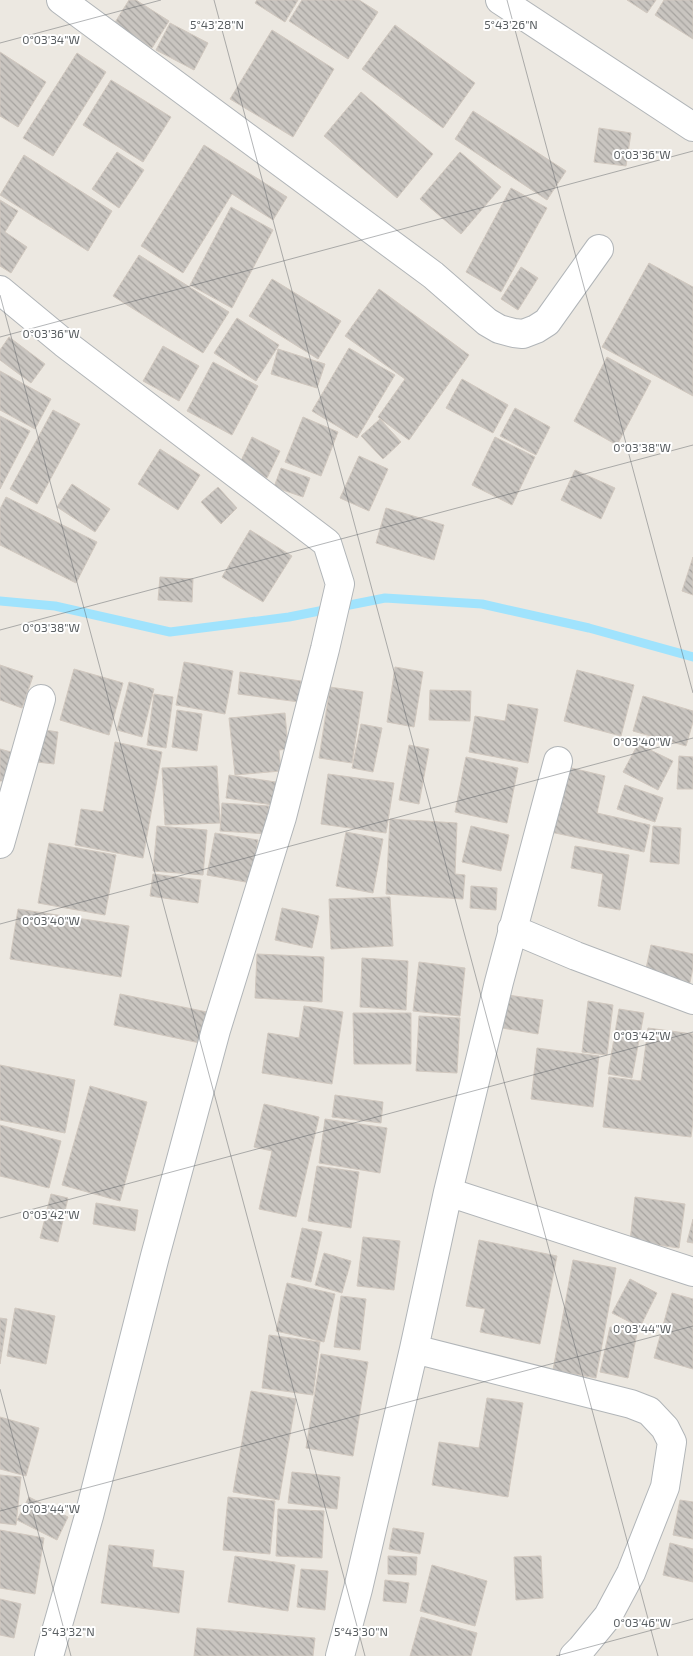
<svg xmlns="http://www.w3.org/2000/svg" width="693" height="1656" viewBox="0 0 693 1656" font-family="'Exo 2',sans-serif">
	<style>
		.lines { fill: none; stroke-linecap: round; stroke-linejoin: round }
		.stream { stroke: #a0e3fd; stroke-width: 9 }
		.building { fill: url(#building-back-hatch); stroke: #d1c8bf }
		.street-casing { stroke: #b1b5b8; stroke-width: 30 }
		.street { stroke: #fff; stroke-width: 28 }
		.ticks { fill: none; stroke: #595e61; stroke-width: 1; stroke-opacity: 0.45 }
		.ticks-label { font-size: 12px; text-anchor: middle; fill: #595e61; stroke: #fff; stroke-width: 4; stroke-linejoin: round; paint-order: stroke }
	</style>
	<defs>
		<pattern id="building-back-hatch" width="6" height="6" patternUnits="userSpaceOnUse" patternTransform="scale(1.25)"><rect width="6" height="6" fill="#c9c5c0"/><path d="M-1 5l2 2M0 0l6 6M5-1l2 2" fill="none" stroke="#a6a39f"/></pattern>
	</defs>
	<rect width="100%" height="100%" fill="#ece8e1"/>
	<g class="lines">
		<path class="stream" d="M0 601 55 606 170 632 289 617 385 598 482 604 589 628 693 657"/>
	</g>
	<path class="building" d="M129 0H136L169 21 152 48 114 24Z
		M257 0H298L285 22 255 3Z
		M302 0H359L378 12 348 59 289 21Z
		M627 0H656L647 13Z
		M664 0H693V39L655 15Z
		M170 23 208 43 194 70 156 50Z
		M395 25 475 83 443 128 362 69Z
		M272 30 334 69 293 137 230 99Z
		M0 52 46 82 18 127 0 116Z
		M77 53 106 72 53 156 23 138Z
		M111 80 171 117 143 162 83 125Z
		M361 92 433 154 397 198 324 136Z
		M473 111 566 171 547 200 455 139Z
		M599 128 631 133 626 166 594 162Z
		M204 145 287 197 273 220 232 194 183 273 141 246Z
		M117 152 144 170 119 208 92 189Z
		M460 152 501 187 461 234 420 199Z
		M24 155 112 211 88 251 0 195Z
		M511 188 547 208 501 292 466 272Z
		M0 200 18 211 5 232 27 247 11 273 0 266Z
		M231 207 273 230 232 308 190 285Z
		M139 255 229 312 203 353 113 296Z
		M649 263 693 287V396L602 347Z
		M521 267 538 278 518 310 501 299Z
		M272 279 341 321 318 359 249 316Z
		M379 289 469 355 409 440 378 417 405 379 345 336Z
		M237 318 279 345 256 381 214 353Z
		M9 337 45 364 31 383 0 360V350Z
		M163 346 199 366 179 401 143 381Z
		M349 348 395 375 357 438 312 411Z
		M278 349 325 364 317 388 271 374Z
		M607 357 651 381 617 445 574 421Z
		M213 362 258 386 232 435 187 411Z
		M0 371 51 399 35 429 0 410Z
		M462 379 508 405 493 433 446 408Z
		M515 408 550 427 536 455 500 436Z
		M53 410 80 424 37 504 10 489Z
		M0 416 30 431 0 489Z
		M303 417 338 432 321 476 285 462Z
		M380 419 401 442 383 459 361 436Z
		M252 437 280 451 267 478 239 465Z
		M495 437 535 457 512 505 472 485Z
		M160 449 200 475 178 510 138 484Z
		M359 456 388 469 369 511 340 498Z
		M281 468 310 478 303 497 274 487Z
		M575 470 615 488 601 519 561 500Z
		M72 484 110 509 95 532 57 507Z
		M218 487 237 508 221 524 201 502Z
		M6 497 97 542 76 583 0 545V509Z
		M386 508 444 525 434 560 376 543Z
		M250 530 292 556 263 602 222 577Z
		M693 557V595L682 591Z
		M160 577 193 579 192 602 158 600Z
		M184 662 233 671 225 714 176 705Z
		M0 665 33 676 22 708 0 700Z
		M395 667 423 672 414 727 387 722Z
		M74 669 123 683 109 735 60 720Z
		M577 670 634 685 621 736 564 721Z
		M240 672 301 681 299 702 238 694Z
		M129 682 154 689 142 737 117 730Z
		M330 687 363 692 352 763 319 758Z
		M430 690 471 691 470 721 429 720Z
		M154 694 173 697 166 748 147 745Z
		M643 696 693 711V722L686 746 633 731Z
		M508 704 538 709 528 763 469 752 475 716 505 721Z
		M177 710 202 714 197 751 172 747Z
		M285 713 288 749 279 750 281 771 235 775 229 718Z
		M361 724 382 728 373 772 352 768Z
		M32 728 58 732 54 764 28 761Z
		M115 742 162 752 143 858 75 845 81 809 103 812Z
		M638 744 673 761 658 790 623 772Z
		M409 745 429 749 419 804 399 800Z
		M0 749 11 752 3 781H0Z
		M679 756 693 757V789H677Z
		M466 757 518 768 507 823 455 812Z
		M555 764 605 776 597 813 650 825 644 852 541 830Z
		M217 766 220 823 165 825 162 768Z
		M328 774 394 783 386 833 321 824Z
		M229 775 276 782 273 805 226 798Z
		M625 785 663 798 655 822 617 809Z
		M222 803 269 806 268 834 220 831Z
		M390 819 457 823 455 874 465 875 463 899 386 894Z
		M157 826 207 830 203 875 153 871Z
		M471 826 509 835 501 871 462 862Z
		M653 826 681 828 679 864 650 862Z
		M346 832 383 839 373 893 336 886Z
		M215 833 258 840 251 883 207 875Z
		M49 843 116 855 105 915 38 903Z
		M575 846 629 855 620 910 598 906 603 874 571 868Z
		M153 874 201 880 198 903 150 896Z
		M471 886 497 888 496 910 470 908Z
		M390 897 393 946 331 949 329 899Z
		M282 908 319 916 312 948 275 940Z
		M18 909 129 926 121 977 10 959Z
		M651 945 693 954V968L689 987 644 978Z
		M257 954 324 957 322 1002 255 998Z
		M362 958 408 961 406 1010 360 1007Z
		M419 962 465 968 460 1016 413 1011Z
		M120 994 207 1012 200 1043 114 1025Z
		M508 995 543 1000 538 1034 502 1028Z
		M588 1001 613 1005 607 1055 582 1052Z
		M304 1006 343 1012 332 1084 262 1073 268 1033 299 1038Z
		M619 1009 644 1013 632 1078 608 1074Z
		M353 1013H411V1064H354Z
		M419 1016 460 1018 457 1073 416 1071Z
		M648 1028 693 1034V1122L691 1137 603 1127 609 1077 641 1081Z
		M537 1048 599 1056 593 1107 531 1099Z
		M0 1065 75 1080 65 1133 0 1120Z
		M90 1086 147 1102 120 1201 62 1185Z
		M335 1095 383 1102 381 1123 332 1117Z
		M264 1104 319 1117 296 1217 259 1209 272 1151 254 1147Z
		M325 1119 387 1128 380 1173 319 1163Z
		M0 1125 61 1141 49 1188 0 1176Z
		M317 1166 359 1172 351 1228 308 1221Z
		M51 1194 68 1198 58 1242 40 1238Z
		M635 1197 685 1204 679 1248 630 1241Z
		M96 1203 138 1210 135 1231 93 1224Z
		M693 1219V1243L687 1242Z
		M302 1228 322 1232 311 1282 291 1277Z
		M363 1237 400 1241 394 1290 357 1286Z
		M479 1240 557 1256 540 1344 480 1332 485 1309 466 1306Z
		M324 1253 351 1261 342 1293 315 1285Z
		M573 1260 616 1268 596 1378 553 1370Z
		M630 1279 657 1293 640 1327 612 1313Z
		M287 1283 335 1294 324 1342 276 1331Z
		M672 1293 693 1299V1369L654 1358Z
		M341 1296 366 1299 360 1350 334 1347Z
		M15 1308 55 1316 46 1364 7 1356Z
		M0 1318 7 1319 0 1364Z
		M610 1327 637 1333 628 1378 600 1372Z
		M269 1335 320 1342 313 1395 262 1388Z
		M321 1354 368 1362 353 1456 306 1448Z
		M251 1391 296 1399 279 1500 233 1492Z
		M487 1398 523 1403 508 1497 432 1485 439 1442 479 1448Z
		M0 1417 39 1428 26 1476 0 1469Z
		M292 1472 340 1477 337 1509 288 1503Z
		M0 1475 21 1477 16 1525 0 1523Z
		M29 1497 68 1517 57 1540 17 1520Z
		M228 1497 275 1501 270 1554 223 1550Z
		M680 1500 693 1502V1539L673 1535Z
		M278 1509 324 1511 322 1558 276 1556Z
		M393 1528 424 1533 420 1554 389 1549Z
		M0 1530 44 1538 35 1594 0 1588Z
		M670 1543 693 1549V1582L663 1575Z
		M109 1545 154 1550 152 1567 184 1571 179 1613 101 1603Z
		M235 1556 295 1565 288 1611 228 1602Z
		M388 1556 417 1557 416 1575 388 1574Z
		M541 1556 543 1598 516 1600 514 1557Z
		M432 1565 487 1581 475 1626 420 1611Z
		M301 1569 328 1571 325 1610 297 1607Z
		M385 1580 409 1583 406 1603 383 1601Z
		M0 1599 21 1604 14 1638 0 1635Z
		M421 1617 477 1633 471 1656H410Z
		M197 1628 315 1638 313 1656H194Z"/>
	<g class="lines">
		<defs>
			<path id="street" d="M61 0 433 275 487 322 499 329 514 333 523 334 536 329 547 322 599 249
				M500 0 693 127
				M0 290 64 343 327 543 340 584 325 649 282 817 216 1030 155 1256 89 1516 49 1656
				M0 844 41 699
				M512 929 576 956 693 1000
				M448 1192 693 1272
				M414 1349 631 1404 649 1411 665 1428 672 1442 665 1487 631 1573 608 1616 581 1649 574 1656
				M340 1656 358 1589 414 1349 448 1192 499 982 558 761"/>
		</defs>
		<use href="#street" class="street-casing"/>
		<use href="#street" class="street"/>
	</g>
	<path class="ticks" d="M214 0 658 1656M507 0 693 693M0 43 161 0M0 295 365 1656M0 337 693 151M0 630 693 445M0 924 693 738M0 1218 693 1032M0 1389 71 1656M0 1511 693 1326M556 1656 693 1619"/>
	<g class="ticks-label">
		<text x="511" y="29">5°43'26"N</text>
		<text x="217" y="29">5°43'28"N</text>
		<text x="51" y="44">0°03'34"W</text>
		<text x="642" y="159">0°03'36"W</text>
		<text x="51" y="338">0°03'36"W</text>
		<text x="642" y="452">0°03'38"W</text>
		<text x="51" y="632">0°03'38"W</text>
		<text x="642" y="746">0°03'40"W</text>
		<text x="51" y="925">0°03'40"W</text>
		<text x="642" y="1040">0°03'42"W</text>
		<text x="51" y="1219">0°03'42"W</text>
		<text x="642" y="1333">0°03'44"W</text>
		<text x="51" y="1513">0°03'44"W</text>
		<text x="642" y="1627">0°03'46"W</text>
		<text x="68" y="1636">5°43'32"N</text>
		<text x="361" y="1636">5°43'30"N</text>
	</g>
</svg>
